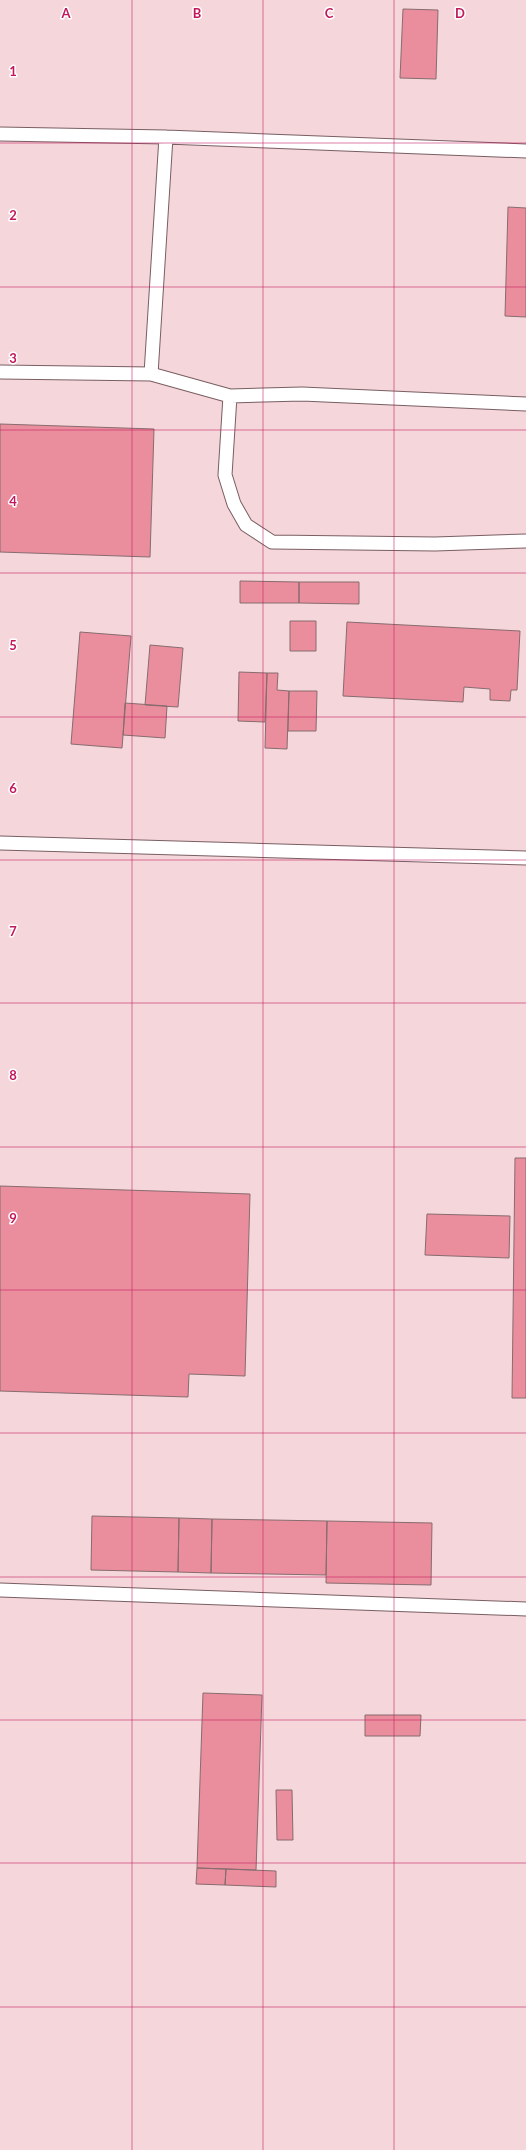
<svg xmlns="http://www.w3.org/2000/svg" width="526" height="2150" viewBox="0 0 526 2150" font-family="Lato,sans-serif">
	<style>
		.building { fill: #ea8d9d; stroke: #876c6f }
		.lines { fill: none; stroke-linecap: round; stroke-linejoin: round }
		.service-casing { stroke: #795e62; stroke-width: 15 }
		.service { stroke: #fff; stroke-width: 13 }
		.grid { fill: none; stroke: #c2185b; stroke-width: 1; stroke-opacity: 0.55 }
		.grid-label { font-size: 13px; text-anchor: middle; font-weight: bold; fill: #c2185b; stroke: #fff; stroke-width: 3; stroke-linejoin: round; paint-order: stroke }
	</style>
	<rect width="100%" height="100%" fill="#f5d6da"/>
	<path class="building" d="M403 9 438 10 436 79 400 78Z
		M508 207 526 208V317L505 316Z
		M0 424 154 429 150 557 0 552Z
		M240 581 299 582V603H240Z
		M299 582H359V604L299 603Z
		M290 621H316V651H290Z
		M347 622 520 631 517 690H511L510 701 490 700V689L464 687 463 702 343 696Z
		M80 632 131 636 122 748 71 744Z
		M150 645 183 648 178 707 145 705Z
		M239 672 267 673 265 722 238 721Z
		M267 673H278L277 690 289 691 287 749 265 748Z
		M289 691H317L316 731H288Z
		M125 703 167 706 165 738 123 735Z
		M515 1158H526V1398H512Z
		M0 1186 250 1194 245 1376 189 1374 188 1397 0 1391Z
		M427 1214 510 1216 509 1258 425 1255Z
		M92 1516 179 1518 178 1572 91 1570Z
		M179 1518 212 1519 211 1573 178 1572Z
		M212 1519 327 1521 326 1575 211 1573Z
		M327 1521 432 1523 431 1585 326 1583Z
		M203 1693 262 1695 256 1870 197 1868Z
		M365 1715H421L420 1736H365Z
		M276 1790H292L293 1840H277Z
		M197 1868 226 1869 225 1885 196 1884Z
		M226 1869 276 1871V1887L225 1885Z"/>
	<g class="lines">
		<defs>
			<path id="service" d="M0 134 166 137 526 151
				M0 372 151 374 230 396 302 394 526 404
				M151 374 166 137
				M230 396 225 475 234 504 246 525 272 542 435 544 526 541
				M0 843 526 858
				M0 1590 526 1609"/>
		</defs>
		<use href="#service" class="service-casing"/>
		<use href="#service" class="service"/>
	</g>
	<path class="grid" d="M132 0V2150M263 0V2150M394 0V2150M0 143H526M0 287H526M0 430H526M0 573H526M0 717H526M0 860H526M0 1003H526M0 1147H526M0 1290H526M0 1433H526M0 1577H526M0 1720H526M0 1863H526M0 2007H526"/>
	<g class="grid-label">
		<text x="66" y="18">A</text>
		<text x="197" y="18">B</text>
		<text x="329" y="18">C</text>
		<text x="460" y="18">D</text>
		<text x="13" y="76">1</text>
		<text x="13" y="220">2</text>
		<text x="13" y="363">3</text>
		<text x="13" y="506">4</text>
		<text x="13" y="650">5</text>
		<text x="13" y="793">6</text>
		<text x="13" y="936">7</text>
		<text x="13" y="1080">8</text>
		<text x="13" y="1223">9</text>
	</g>
</svg>
